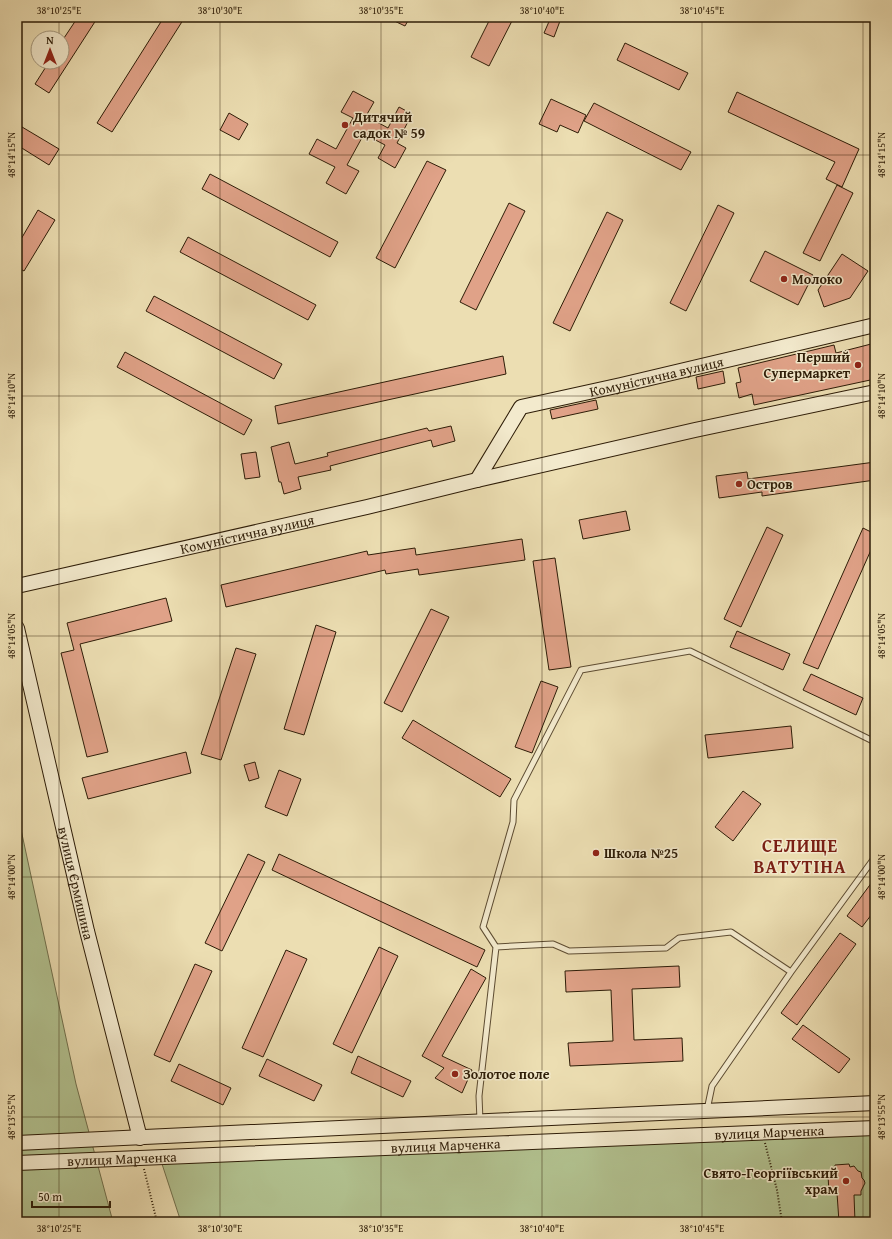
<svg xmlns="http://www.w3.org/2000/svg" width="892" height="1239" viewBox="0 0 892 1239" font-family="'Gentium Book Plus',serif">
	<style>
		.green { fill: #b2c290; stroke: #706f4c }
		.building { fill: #e0a288; stroke: #2d1c07 }
		.lines { fill: none; stroke-linecap: round; stroke-linejoin: round }
		.lane-casing { stroke: #5d4c32; stroke-width: 7 }
		.secondary-casing { stroke: #2d1c07; stroke-width: 16 }
		.path { stroke: #2d1c07; stroke-width: 2; stroke-dasharray: 1 2; stroke-linecap: butt }
		.lane { stroke: #f3eacd; stroke-width: 5 }
		.secondary { stroke: #f3eacd; stroke-width: 14 }
		.ticks { fill: none; stroke: #2d1c07; stroke-width: 1; stroke-opacity: 0.45 }
		.poi-dot { fill: #8f2418; stroke: #f3eacd; stroke-width: 1.5 }
		.labels { text-anchor: middle; dominant-baseline: central; stroke-width: 3; stroke-linejoin: round; paint-order: stroke }
		.poi-label { font-size: 14px; font-weight: bold; fill: #2d1c07; stroke: #f3eacd; text-anchor: start }
		.street-label { font-size: 14px; fill: #2d1c07; stroke: #f3eacd }
		.district-label { font-size: 18px; font-weight: bold; letter-spacing: 1px; fill: #7a1f14; stroke: #f3eacd }
		.neatline { fill: none; stroke: #2d1c07; stroke-width: 1.5 }
		.ticks-label { font-size: 10px; text-anchor: middle; fill: #2d1c07 }
	</style>
	<rect width="100%" height="100%" fill="#ecdeb2"/>
	<filter id="stains"><feTurbulence type="fractalNoise" baseFrequency=".005" numOctaves="4"/><feColorMatrix values="0 0 0 0 .2 0 0 0 0 .09 0 0 0 0 .02 0 0 0 .5 -.17"/></filter>
	<radialGradient id="worn" r=".72"><stop offset=".6" stop-color="#630" stop-opacity="0"/><stop offset="1" stop-color="#630" stop-opacity=".3"/></radialGradient>
	<path class="green" d="M17 811 76 1084 113 1222H17Z
		M875 1132V1222H181L162 1164Z"/>
	<path class="building" d="M78 17H98L49 93 35 84 49 62H62V41Z
		M164 17H185L112 132 97 123Z
		M386 17H410L405 26Z
		M491 17H514L489 66 471 57Z
		M551 17 560 21 554 37 544 33Z
		M625 43 688 73 679 90 617 60Z
		M353 91 374 102 366 116 388 128 399 107 412 114 397 143 406 148 395 168 378 158 385 145 364 134 347 165 359 171 346 194 326 183 335 167 309 154 317 139 336 149 353 118 341 112Z
		M737 92 859 149 842 187 826 179 835 162 728 112Z
		M551 99 586 115 578 133 560 125 557 132 539 124Z
		M594 103 691 152 681 170 584 121Z
		M229 113 248 124 239 140 220 130Z
		M17 124 59 149 49 165 17 145Z
		M427 161 446 170 395 268 376 258Z
		M210 174 338 242 330 257 202 189Z
		M837 185 853 193 820 261 803 253Z
		M509 203 525 211 476 310 460 302Z
		M718 205 734 213 686 311 670 303Z
		M38 210 55 220 24 271 17 267V246Z
		M607 212 623 220 570 331 553 323Z
		M188 237 316 305 308 320 180 252Z
		M765 251 813 275 798 305 750 281Z
		M842 254 868 271 850 298 824 307 818 290Z
		M154 296 282 364 274 379 146 311Z
		M875 343V379L754 405 752 394 739 398 736 383 741 382 738 368 834 345 836 353Z
		M125 352 252 420 244 435 117 367Z
		M503 356 506 374 278 424 275 406Z
		M723 371 725 383 698 389 696 377Z
		M596 400 598 409 552 419 550 410Z
		M451 426 455 441 433 447 431 440 330 466 331 470 298 477 301 489 284 494 281 482H279L271 447 289 442 295 464 328 456 327 453 427 428 429 431Z
		M256 452 260 477 245 479 241 454Z
		M875 462V480L762 496V492L719 498 716 476 747 472 748 479Z
		M626 511 630 530 583 539 579 520Z
		M767 527 783 535 741 627 724 619Z
		M863 528 875 534V541L818 669 803 663Z
		M522 539 525 560 419 575 418 569 386 574 385 570 226 607 221 585 367 551 368 555 415 548 416 555Z
		M555 558 571 667 549 670 533 561Z
		M166 598 172 621 80 644 108 752 87 757 61 653 74 650 67 623Z
		M431 609 449 617 402 712 384 703Z
		M316 625 336 632 304 735 284 729Z
		M737 631 790 654 783 670 730 647Z
		M236 648 256 654 221 760 201 754Z
		M811 674 863 698 856 715 803 690Z
		M541 681 558 687 532 753 515 747Z
		M413 720 511 779 500 797 402 738Z
		M791 726 793 748 708 758 705 735Z
		M186 752 191 773 88 799 82 778Z
		M255 762 259 778 249 781 244 765Z
		M279 770 301 779 287 816 265 807Z
		M743 791 761 804 733 841 715 827Z
		M248 854 265 862 222 951 205 943Z
		M279 854 485 950 477 967 272 870Z
		M875 878V910L862 927 847 916Z
		M840 933 856 944 797 1025 781 1013Z
		M379 947 398 956 352 1053 333 1044Z
		M286 950 307 959 263 1057 242 1048Z
		M195 964 212 971 170 1062 154 1055Z
		M679 966 680 987 632 989 634 1040 682 1038 683 1061 570 1066 568 1043 613 1041 611 990 566 992 565 971Z
		M471 969 486 978 442 1056 472 1070 462 1093 435 1078 444 1068 422 1056Z
		M803 1025 850 1059 839 1073 792 1039Z
		M358 1056 411 1081 403 1097 351 1073Z
		M267 1059 322 1085 314 1101 259 1076Z
		M179 1064 231 1088 223 1105 171 1081Z
		M849 1164 850 1167 854 1166 858 1171 861 1172 862 1178 864 1180 865 1183 861 1191V1195H854L855 1222H839L837 1193H829L828 1175 835 1174V1165Z"/>
	<g class="lines">
		<defs>
			<path id="lane" d="M496 947 553 944 569 951 666 948 679 938 731 932 791 972
				M707 1110 712 1086 791 972 875 857
				M480 1121 479 1096 496 947 483 927 513 822 514 800 581 670 690 651 875 742"/>
			<g id="secondary">
				<path id="s1" d="M477 480 521 407 621 385 875 325"/>
				<path id="s2" d="M17 586 367 507 477 480 695 430 875 392"/>
				<path id="s3" d="M17 628 87 931 140 1138"/>
				<path d="M17 1143 875 1103"/>
				<path id="s4" d="M17 1163 875 1128"/>
			</g>
		</defs>
		<use href="#lane" class="lane-casing"/>
		<use href="#secondary" class="secondary-casing"/>
		<path class="path" d="M765 1143 777 1190 782 1222
			M144 1169 157 1222"/>
		<use href="#lane" class="lane"/>
		<use href="#secondary" class="secondary"/>
	</g>
	<path class="ticks" d="M59 17V38M220 17V1222M381 17V1222M542 17V1222M702 17V1222M863 17V1222M59 62V1222M17 155H875M17 396H875M17 636H875M17 877H875M17 1117H875"/>
	<g class="poi-dot">
		<circle cx="345" cy="125" r="4"/>
		<circle cx="784" cy="279" r="4"/>
		<circle cx="858" cy="365" r="4"/>
		<circle cx="739" cy="484" r="4"/>
		<circle cx="596" cy="853" r="4"/>
		<circle cx="455" cy="1074" r="4"/>
		<circle cx="846" cy="1181" r="4"/>
	</g>
	<g class="labels">
		<g class="poi-label">
			<text x="353" y="117">Дитячий<tspan x="353" dy="16">садок № 59</tspan></text>
			<text x="792" y="279">Молоко</text>
			<text x="850" y="357" text-anchor="end">Перший<tspan x="850" dy="16">Супермаркет</tspan></text>
			<text x="747" y="484">Остров</text>
			<text x="604" y="853">Школа №25</text>
			<text x="463" y="1074">Золотое поле</text>
			<text x="838" y="1173" text-anchor="end">Свято-Георгіївський<tspan x="838" dy="16">храм</tspan></text>
		</g>
		<g class="street-label">
			<text stroke="none"><textPath href="#s1" startOffset="224">Комуністична вулиця</textPath></text>
			<text stroke="none"><textPath href="#s2" startOffset="236">Комуністична вулиця</textPath></text>
			<text stroke="none"><textPath href="#s3" startOffset="262">вулиця Єрмишина</textPath></text>
			<text stroke="none"><textPath href="#s4" startOffset="753">вулиця Марченка</textPath></text>
			<text stroke="none"><textPath href="#s4" startOffset="429">вулиця Марченка</textPath></text>
			<text stroke="none"><textPath href="#s4" startOffset="105">вулиця Марченка</textPath></text>
		</g>
		<g class="district-label">
			<text x="800" y="845">СЕЛИЩЕ<tspan x="800" dy="21">ВАТУТІНА</tspan></text>
		</g>
	</g>
	<rect width="892" height="1239" fill="none" stroke="#ecdeb2" stroke-width="44"/>
	<g transform="translate(50 50)"><circle r="19" fill="#f3eacd" stroke="#a4987e"/>
	<path d="M0-3L7 15L0 10L-7 15Z" fill="#8f2418"/>
	<text y="-6" font-size="11" font-weight="bold" text-anchor="middle" fill="#2d1c07">N</text>
	</g>
	<path d="M32 1201v6h78v-6" fill="none" stroke="#2d1c07" stroke-width="2"/>
	<text x="38" y="1201" font-size="12" fill="#2d1c07" stroke="#f3eacd" stroke-width="3" paint-order="stroke">50 m</text>
	<rect x="22" y="22" width="848" height="1195" class="neatline"/>
	<g class="ticks-label">
		<text x="59" y="14">38°10'25"E</text>
		<text x="220" y="14">38°10'30"E</text>
		<text x="381" y="14">38°10'35"E</text>
		<text x="542" y="14">38°10'40"E</text>
		<text x="702" y="14">38°10'45"E</text>
		<text transform="translate(11 155) rotate(-90)" y="4">48°14'15"N</text>
		<text transform="translate(881 155) rotate(-90)" y="4">48°14'15"N</text>
		<text transform="translate(11 396) rotate(-90)" y="4">48°14'10"N</text>
		<text transform="translate(881 396) rotate(-90)" y="4">48°14'10"N</text>
		<text transform="translate(11 636) rotate(-90)" y="4">48°14'05"N</text>
		<text transform="translate(881 636) rotate(-90)" y="4">48°14'05"N</text>
		<text transform="translate(11 877) rotate(-90)" y="4">48°14'00"N</text>
		<text transform="translate(881 877) rotate(-90)" y="4">48°14'00"N</text>
		<text transform="translate(11 1117) rotate(-90)" y="4">48°13'55"N</text>
		<text transform="translate(881 1117) rotate(-90)" y="4">48°13'55"N</text>
		<text x="59" y="1232">38°10'25"E</text>
		<text x="220" y="1232">38°10'30"E</text>
		<text x="381" y="1232">38°10'35"E</text>
		<text x="542" y="1232">38°10'40"E</text>
		<text x="702" y="1232">38°10'45"E</text>
	</g>
	<rect width="100%" height="100%" filter="url(#stains)"/>
	<rect width="100%" height="100%" fill="url(#worn)"/>
</svg>
